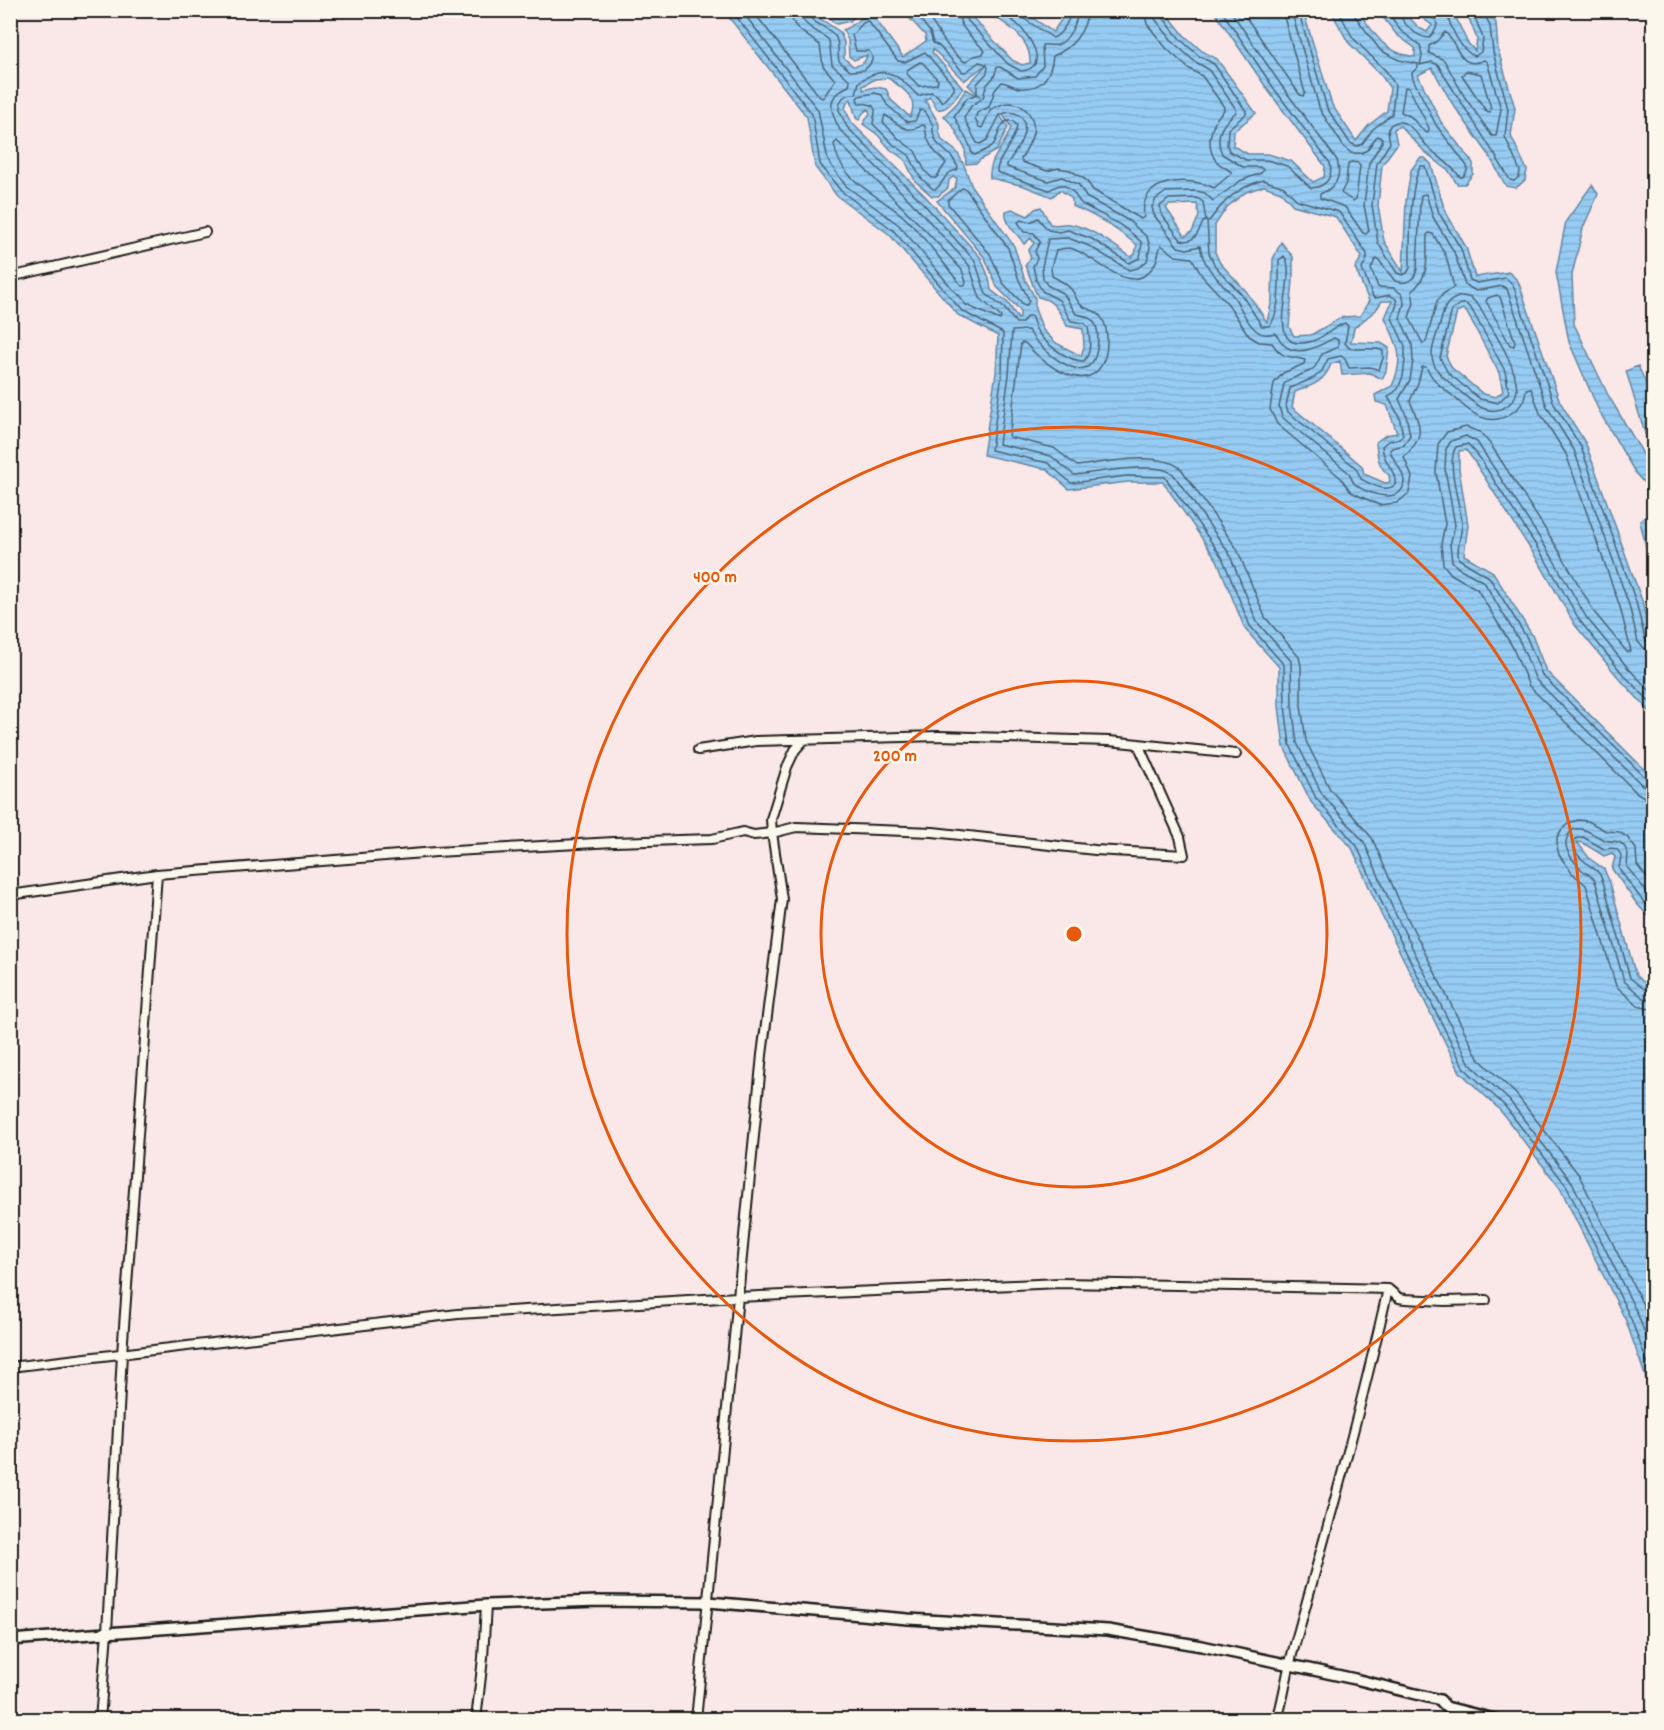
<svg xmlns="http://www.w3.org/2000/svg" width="1664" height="1730" viewBox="0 0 1664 1730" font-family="Dekko,sans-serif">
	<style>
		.water { fill: url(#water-rules); stroke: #65869e; stroke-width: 1.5; fill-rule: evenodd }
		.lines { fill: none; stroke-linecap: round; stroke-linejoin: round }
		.shore { stroke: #4d6272; stroke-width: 1.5 }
		.minor-casing { stroke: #1c1c1c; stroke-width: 12 }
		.tertiary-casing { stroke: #1c1c1c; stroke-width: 14 }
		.minor { stroke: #fbf7ec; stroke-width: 8 }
		.tertiary { stroke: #fbf7ec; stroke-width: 9 }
		.ring { fill: none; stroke: #e8590c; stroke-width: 3 }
		.centre { fill: #e8590c; stroke: #fbf7ec; stroke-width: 3 }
		.ring-label { font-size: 18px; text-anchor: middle; font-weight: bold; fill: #e8590c; stroke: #fbf7ec; stroke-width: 5; stroke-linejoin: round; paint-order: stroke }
	</style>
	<defs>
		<pattern id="water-rules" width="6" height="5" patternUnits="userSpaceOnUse" patternTransform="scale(1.5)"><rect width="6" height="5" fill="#96ccf4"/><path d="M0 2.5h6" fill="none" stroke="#81afd1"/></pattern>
	</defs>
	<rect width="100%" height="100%" fill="#fae7e8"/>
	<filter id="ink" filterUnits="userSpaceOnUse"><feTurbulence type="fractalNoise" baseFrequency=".0167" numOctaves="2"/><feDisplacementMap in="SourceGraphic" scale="12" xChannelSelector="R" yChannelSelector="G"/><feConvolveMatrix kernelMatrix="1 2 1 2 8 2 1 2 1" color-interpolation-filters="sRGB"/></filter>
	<g filter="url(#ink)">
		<path class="water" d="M1134 10 1137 13 1143 11H1165L1184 35 1202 51 1217 59 1256 113 1234 131 1233 146 1248 154H1268L1291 161 1313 182 1324 177 1325 166 1270 93 1214 11H1303L1332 105 1356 141 1369 125 1387 111 1390 88 1381 75 1348 42 1331 11H1358C1377 36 1382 52 1415 57V48L1397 35 1378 11H1403L1419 28 1427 32 1432 25 1412 11H1453L1467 42 1475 51 1477 39 1466 11H1488L1496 23 1498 50 1515 108 1511 136 1527 170 1525 180 1516 188 1506 186 1487 152 1452 103 1432 68 1418 75 1441 122 1473 163V174L1465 184H1457L1449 171 1425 152 1400 126 1394 129 1397 144 1382 165 1378 205 1384 241 1403 272 1406 201 1411 170 1420 158H1425L1431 164 1445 211 1466 247 1475 277 1509 272 1518 281 1560 402 1586 444 1642 601 1653 649V715L1618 677 1575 625 1540 564 1472 458 1466 450 1459 451V469L1468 525 1464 555 1493 572 1532 635 1546 671 1653 778V921L1637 904 1612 869 1615 857 1612 853 1604 856 1583 843 1577 842 1590 859 1604 869 1610 883 1636 976 1653 989V1398L1626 1321 1560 1188 1499 1109 1460 1072 1381 914 1352 848 1311 802 1284 747 1279 706V667L1245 629 1217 560 1163 482H1128L1069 489 1046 469 983 455 996 373 998 336 958 315 889 234 837 196 815 167 807 117 724 11H809L840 32 844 42V58L853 66C861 65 865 64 867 55L854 60 849 56 848 40 843 30C853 26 859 18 868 14L874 17 903 57 926 41 925 35 903 11H974L971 16 973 18 1012 60 1022 65 1030 63C1032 38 1004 22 985 11H1023L1053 32 1065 14 1061 11ZM933 49 964 81 988 63 968 85 981 97 966 89 957 103 944 116 953 126 965 149 966 164 977 163 981 159 997 150 1008 127 1000 116 1003 115 1011 127C1006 146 988 158 990 178L1024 186 1052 197 1060 190C1067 195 1074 196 1072 206 1096 215 1117 229 1137 245L1135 254 1131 257C1113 245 1091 227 1069 224 1063 223 1058 226 1050 224L1041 207 1035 209 1028 216 1012 209 1006 211C1004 224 1017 233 1024 244L1031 238 1034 243 1028 251 1031 258 1025 266C1031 276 1032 286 1038 297 1055 300 1059 312 1067 326L1083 329 1084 347 1081 356 1056 343 1043 330 1035 309V298L1024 277 1014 246 972 187 964 165 957 152 942 140 939 131V124L925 100 930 97 937 109C949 111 956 96 963 88L932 52ZM888 78C902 87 920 99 910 117L891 100 886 89 875 87 863 90V86L875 79ZM851 99 856 118 859 120 863 113 868 109 870 113 863 124 878 135 890 149 905 160 915 181 932 196H938L948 188 949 180 953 177 957 178 955 188 937 201 985 258 997 287 1020 310V318L1018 319 1008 303 991 290 989 278 981 258 926 197 852 123 845 109 847 102ZM1264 186 1281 192 1293 205 1336 217 1362 257 1355 268 1369 301 1360 316 1342 317 1311 335 1294 336 1289 327 1293 280V257L1281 242 1273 259 1272 300 1267 322 1246 291 1220 263 1215 252V225L1227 207 1246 192ZM1197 204 1199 216 1192 232 1185 236 1166 208 1169 205ZM1382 301H1392L1385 318C1398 345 1405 357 1392 386L1375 395 1376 402 1387 405 1397 433 1386 435 1376 442C1377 454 1378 468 1389 475L1390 482 1385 483 1364 474 1362 466 1292 407 1295 392C1312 385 1324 383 1331 364L1340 361 1342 375 1370 373 1382 379 1386 371 1389 348 1381 343 1351 342 1354 328 1376 310ZM1463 309 1467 313 1499 373 1503 391 1496 397 1483 394 1452 368 1446 356 1457 312Z
			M818 11H860L850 21 837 24Z
			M1592 185 1598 194 1583 228 1572 275 1574 324 1608 395 1646 459 1653 466V493L1636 474 1599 411 1569 342 1556 272 1566 221Z
			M1638 366 1653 399V447L1646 437 1626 371Z
			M1646 516 1653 522V578L1640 521Z"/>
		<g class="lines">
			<path class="shore" d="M731 10 812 114 820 164 841 191 893 230 962 311 1003 333 1002 374 991 450 1048 463 1071 483 1127 476 1165 477 1222 557 1250 626 1284 665 1285 706 1290 745 1316 798 1357 846 1386 912 1464 1068 1504 1105 1566 1185 1631 1319 1654 1380
				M741 10 818 110 828 161 846 186 899 225 966 305 1000 320 1001 317 980 298 969 265 916 207 840 130C830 111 825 96 849 86L850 80 832 65 829 40C818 31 801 26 799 10
				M752 10 820 97 823 98 835 80 823 66 820 45C807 34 791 30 790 10
				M807 10C809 24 828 26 835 36 840 43 837 53 839 61L850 71 864 70C870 65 876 59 869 51H856L852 35 863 23 868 21 898 61 905 62 925 52 954 86V90L942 102 937 95 931 92 918 96C898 75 886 63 859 82L856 94C845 94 839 98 839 110L847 127 921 201 975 261 986 294 1004 308 1016 323H1022L1027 316H1031C1034 322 1035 329 1039 334 1047 345 1070 362 1084 361 1092 352 1090 339 1088 327L1084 323 1071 321 1059 300 1042 291 1036 280 1033 266 1037 259 1035 251 1040 242 1034 233 1024 232 1018 222 1021 220 1030 222 1038 218 1048 230 1059 232 1068 230 1092 239 1129 263 1140 258 1142 243C1126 225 1103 216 1082 204 1075 199 1076 189 1062 185 1057 184 1054 188 1049 190L997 172C995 162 1015 142 1017 126L1013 121C999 118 1000 136 993 145 988 150 981 152 975 155L972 154 970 146 954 116 967 98 977 94V84L987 73 988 67 984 63 979 62 966 72H963L939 46 933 43 930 32 913 10
				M923 10C937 27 946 50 965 62L974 56 983 54 985 51C975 39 956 27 959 10
				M967 10V20L1008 64 1021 71C1051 68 1030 36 1017 24 1011 19 1003 15 996 10
				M1020 10 1023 18 1053 38C1061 35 1071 20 1070 10
				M1078 10C1078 21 1068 42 1057 45 1051 46 1046 44 1042 45L1043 66 1035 76 1018 78 1000 67H997L994 77 986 86 983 98 971 106 964 118 977 143 980 144 987 140 1000 115C1006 112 1013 111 1019 115 1034 127 1015 153 1007 164V167L1048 181 1062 177 1079 185 1086 197 1129 221 1147 237 1150 247 1147 261 1138 268 1129 270 1089 246 1068 238 1048 239 1042 267 1043 278 1047 285 1064 294 1076 314C1082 315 1088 316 1093 321 1101 330 1099 361 1087 367 1069 376 1036 344 1028 330L1012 331 1009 375 999 444 1051 456 1074 475C1095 473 1160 460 1174 475L1229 553 1257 622 1291 661 1292 705 1297 743 1322 794 1364 842 1393 909 1470 1064 1509 1100 1572 1182 1638 1315 1654 1358
				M1087 10C1087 31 1071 49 1053 56 1051 75 1043 90 1020 88 1013 87 1008 83 1002 82L995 90 989 107 977 113 975 119 979 127 982 128 991 109C997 107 1002 103 1009 103 1025 103 1036 118 1033 133 1031 142 1026 150 1021 159L1022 162 1047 171 1058 168 1070 170 1086 180 1093 190 1141 219 1144 217C1138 177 1189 176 1214 188L1232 173C1228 168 1222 167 1217 162 1204 147 1211 122 1224 110V107L1202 76 1188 68 1167 49 1147 24 1144 10
				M1153 10 1155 19 1174 43 1194 61 1208 69 1236 109V112C1222 124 1214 135 1222 154L1243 167H1260L1263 170 1261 173 1240 181 1213 201 1205 193 1196 191 1166 192 1156 199 1152 207 1154 215 1178 247 1187 249 1200 246C1205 273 1221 279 1236 300 1242 310 1247 324 1257 331 1263 336 1269 334 1275 333 1279 337 1282 345 1288 348 1302 356 1321 345 1334 338L1338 340V347L1322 354 1315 367 1310 371 1289 380 1284 384 1279 407 1282 417 1349 473C1351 477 1352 482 1356 485 1367 494 1404 506 1404 481 1403 468 1393 462 1390 450L1392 448 1404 445 1410 435 1406 415 1399 399 1410 380 1413 361 1412 344 1400 318 1404 304 1403 295 1394 288 1378 287 1371 269 1375 260 1378 259 1395 281C1406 285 1415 280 1417 269L1420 203 1421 195 1426 194 1433 217 1454 252 1465 285 1476 291 1502 286 1507 289 1547 407 1574 450 1629 605 1638 642 1645 649 1654 651
				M1161 10 1162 16 1180 39 1199 56 1214 64 1246 111V114L1228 129 1227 145 1229 151 1246 160H1267L1287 166 1311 188C1326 187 1333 178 1330 163L1275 90 1221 10
				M1230 10 1281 85 1337 160C1342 178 1336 187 1320 194V198L1345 207 1363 233 1366 234 1369 231 1364 205 1369 163 1382 142V138L1377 136 1367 150 1361 153H1351L1344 147 1320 110 1291 10
				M1241 10 1300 95 1303 96 1305 93 1282 10
				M1298 10 1327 108 1350 143 1357 146 1362 144 1373 129 1392 114 1395 85 1386 71 1353 38 1338 10
				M1354 10 1355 16 1380 50 1399 60 1418 64V67L1412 73 1413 79 1436 125 1467 166V171L1463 177H1460C1451 165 1440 158 1429 148 1420 140 1408 116 1394 123 1385 127 1389 135 1390 143L1377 163 1372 205 1378 243 1397 273 1402 275 1407 273 1410 268C1410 245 1409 183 1421 166H1425L1439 213 1461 249 1470 280 1477 283 1506 278 1513 285 1554 404 1581 447 1636 602 1645 639 1648 643 1654 644
				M1386 10 1401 31 1420 45 1422 56 1420 65 1432 62 1438 65C1461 104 1487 140 1510 180L1514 181 1519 177 1520 171 1505 137 1508 109 1493 52 1490 26 1483 10
				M1399 10C1401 23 1416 37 1429 38L1436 29 1437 24 1435 19 1422 10
				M1447 10C1448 24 1461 52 1475 56L1481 52 1483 38 1472 10
				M1445 32C1458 43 1459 72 1484 60L1487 62 1501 109 1496 136H1492L1464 96 1444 60 1429 53V46L1437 41Z
				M920 62 923 63 938 80 937 84 919 86 907 74V70Z
				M1466 71 1481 74 1491 108 1490 112 1486 111 1462 75Z
				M1405 87 1409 88 1429 128 1428 133 1425 132 1410 116 1401 112Z
				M875 93 882 95 887 105 907 122 915 121 920 110 925 111 933 125V133L937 143 952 157 958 167 957 170C944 172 945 182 936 189H933L920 177 909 155 894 145 873 124C873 118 880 106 868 104 865 103 862 104 859 104L857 98 859 96Z
				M885 115C898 123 906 136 922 125L925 126C926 142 934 152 946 163L936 178H932L925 171 915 151 899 139 883 122Z
				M837 141 928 233 962 270 966 282 965 285H961C943 263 925 237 905 218 879 194 840 183 834 144Z
				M1351 162 1358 163 1360 166 1356 199 1353 201 1341 193 1346 183 1348 164Z
				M1263 180 1284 187 1297 200 1339 212 1367 254V259L1362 269 1373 297 1376 298 1390 295 1396 299 1397 304 1392 318 1405 346V361L1403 376 1398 389 1388 397 1399 416 1403 435 1399 439 1388 441 1382 446C1383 464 1397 470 1395 485 1385 493 1371 484 1361 479L1356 468 1288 412 1286 406 1290 388 1314 378 1322 371 1328 359 1341 356 1345 359 1349 368 1370 367 1379 370 1383 358V351C1373 346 1359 351 1349 348L1345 343 1348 326 1345 323C1334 327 1324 337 1313 341 1257 358 1301 274 1284 256L1279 260C1279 276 1281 315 1269 326H1262L1241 294 1215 266 1209 253 1207 221 1210 220C1224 200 1239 187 1263 180Z
				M962 188 966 189 1008 248 1019 280 1029 300 1027 305H1024L1003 283 990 254 948 204V200Z
				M1169 199 1197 198 1203 202 1206 221 1203 222C1199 232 1194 244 1181 240L1162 215 1160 206Z
				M1429 233 1433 234 1446 256 1454 287 1443 294 1437 301 1426 342 1423 344 1409 317 1414 303 1412 291C1431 275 1426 258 1427 235Z
				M1497 295 1500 297 1515 342 1514 346 1510 345 1486 301 1488 298Z
				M1463 296 1471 298 1479 306C1492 331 1515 360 1517 389 1517 396 1513 401 1508 405 1488 420 1472 401 1457 389 1447 380 1434 372 1432 357 1431 346 1438 332 1441 321 1444 307 1447 299 1463 296Z
				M1461 304H1466L1472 310 1505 371 1509 392 1498 403 1480 399 1448 373 1440 358 1452 310Z
				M1654 695 1628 668 1586 617 1552 557 1477 442 1466 436 1451 441 1446 449 1445 469 1455 525 1450 545 1452 561 1457 567 1484 582 1520 642 1536 680 1642 785 1654 789
				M1654 706 1622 673 1580 621 1546 561 1477 454 1468 444 1456 447C1446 461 1459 503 1462 521 1463 534 1455 546 1459 559L1489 577 1527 638 1542 675 1647 779 1654 781
				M1654 798 1644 797 1636 792 1529 686 1512 646 1477 589 1451 574 1443 564 1441 544 1445 524 1436 472 1438 444 1447 432 1466 427 1480 432 1491 445 1560 552 1594 612 1627 652 1631 651 1620 607 1566 454 1540 413 1531 388 1526 389C1525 399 1522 406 1513 412 1491 429 1471 414 1455 398 1441 386 1436 385 1426 367H1422L1418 383 1410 401C1421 428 1426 436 1404 457L1412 477 1409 493 1397 503 1379 505 1351 492 1341 478 1277 424 1270 409 1274 383 1283 373 1304 364 1305 360C1289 355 1283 360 1272 343L1259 342 1249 336 1228 304 1202 276 1192 258 1176 256 1161 245C1158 252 1158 261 1153 267 1130 300 1095 254 1070 248 1065 248 1060 249 1056 250L1051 267 1052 276C1059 280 1067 284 1071 289 1075 294 1077 302 1081 305 1089 312 1097 308 1103 320 1108 330 1108 347 1105 357 1091 401 1042 363 1025 343H1021L1009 437 1054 448 1077 466C1102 463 1163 449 1182 470L1237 549 1265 617 1299 657 1301 666V705L1306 741 1330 789 1372 838 1401 905 1478 1058 1516 1094 1579 1175 1646 1311 1654 1331
				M1654 888 1637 865 1636 849 1627 837 1619 832 1606 831 1588 821 1578 820 1569 823 1562 829 1557 837V846L1559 855 1572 873 1586 885 1616 986 1638 1006 1654 1010
				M1654 901 1627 867 1628 854C1621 835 1614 845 1602 839 1592 834 1574 819 1567 838 1562 849 1575 863 1582 870 1586 873 1591 875 1594 879 1595 881 1596 884 1597 887L1624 981 1643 998 1654 1001
				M1654 912 1642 900 1619 869 1621 856C1618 846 1612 848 1604 849L1583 837 1575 839C1568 853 1589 864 1598 872 1601 875 1602 880 1604 885L1630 978 1648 992 1654 993"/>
			<defs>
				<path id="minor" d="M10 277 205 232
					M698 750 756 741 939 736 1109 741 1236 754
					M10 895 157 874 436 852 614 842 712 839 743 832 754 835 772 833 796 827 933 832 1095 850 1184 855 1180 837 1138 744
					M10 1367 458 1314 509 1311 737 1297 1060 1283 1346 1288 1388 1289 1399 1298 1405 1299 1445 1301 1486 1300
					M100 1720 107 1632 122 1354 157 874
					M476 1720 483 1658 486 1605
					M696 1720 762 1055 782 899 772 833 771 819 787 767 795 750 803 741
					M1277 1720C1285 1694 1287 1669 1295 1644 1328 1526 1361 1409 1388 1289"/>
				<path id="tertiary" d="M10 1640 486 1605 598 1601 708 1602 908 1619 1108 1630 1202 1646 1355 1679 1440 1700 1446 1707 1498 1720"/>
			</defs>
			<use href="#minor" class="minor-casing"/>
			<use href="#tertiary" class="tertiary-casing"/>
			<use href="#minor" class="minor"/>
			<use href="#tertiary" class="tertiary"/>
		</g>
	</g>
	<g class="ring">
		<circle cx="1074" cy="934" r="253"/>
		<circle cx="1074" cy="934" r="507"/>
	</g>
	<circle cx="1074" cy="934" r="9" class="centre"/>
	<g class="ring-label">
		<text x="715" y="582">400 m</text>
		<text x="895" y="761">200 m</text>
	</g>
	<rect width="1664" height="1730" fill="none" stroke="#fbf7ec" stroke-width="36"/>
	<rect x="18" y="18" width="1628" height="1694" fill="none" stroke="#1c1c1c" stroke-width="2" filter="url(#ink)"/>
</svg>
